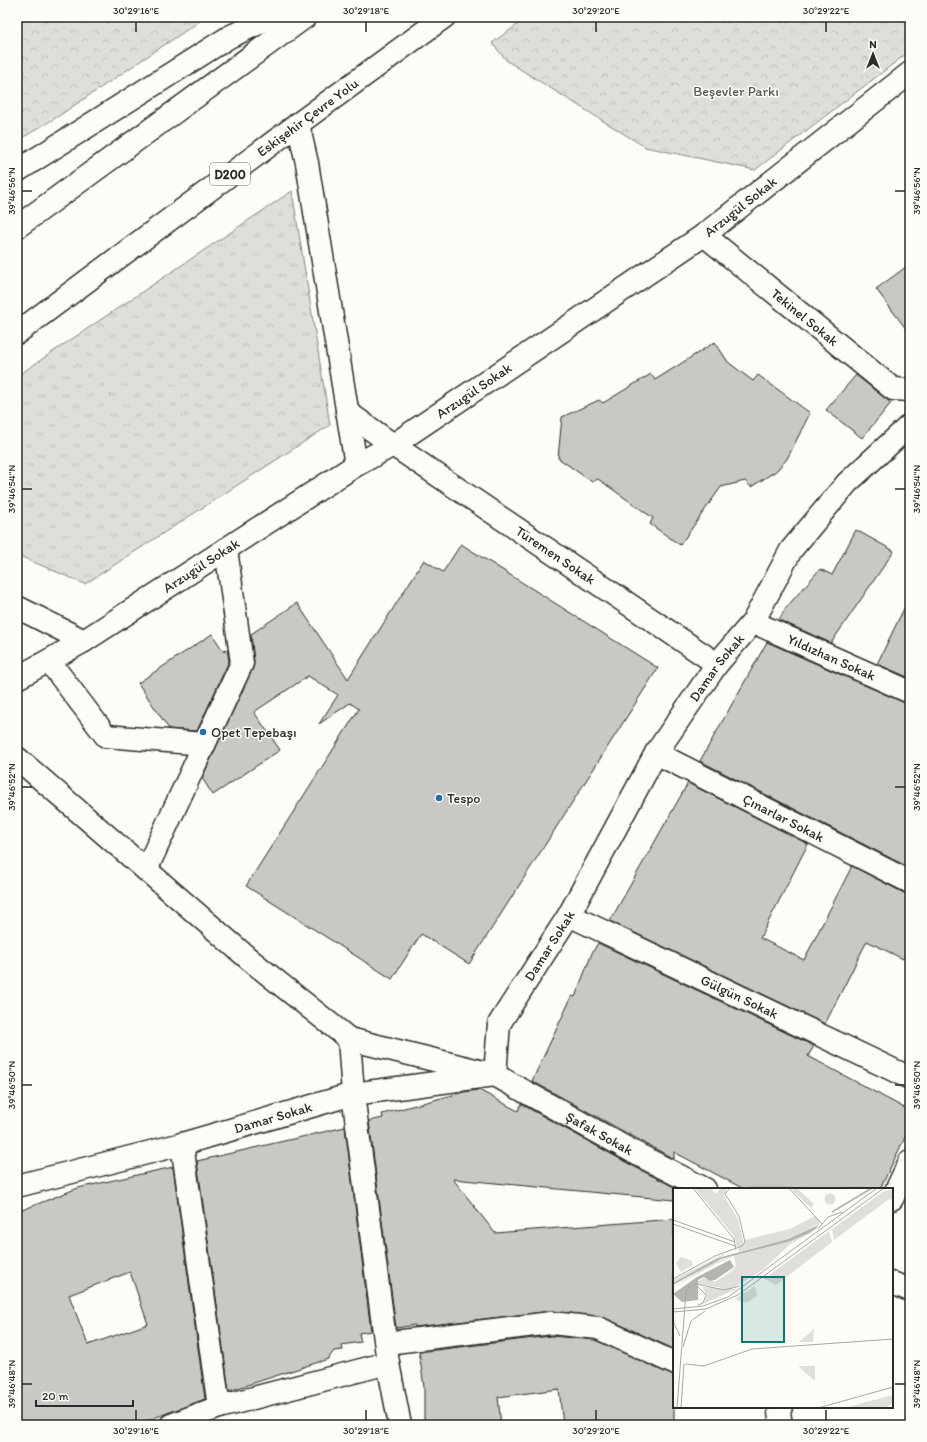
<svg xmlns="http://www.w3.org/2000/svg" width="927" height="1442" viewBox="0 0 927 1442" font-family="Itim,sans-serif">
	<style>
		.grass { fill: url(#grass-tufts); stroke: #858482 }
		.park { fill: url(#park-crowns); stroke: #858482 }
		.building { fill: #c9c8c4; stroke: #2b2b2b; fill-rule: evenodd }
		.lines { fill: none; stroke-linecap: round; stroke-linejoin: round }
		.minor-casing { stroke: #2b2b2b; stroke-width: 25 }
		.highway-casing { stroke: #2b2b2b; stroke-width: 25 }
		.minor { stroke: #fdfcf7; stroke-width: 22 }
		.highway { stroke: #fdfcf7; stroke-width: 22 }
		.ticks { fill: none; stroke: #2b2b2b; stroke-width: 1.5 }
		.poi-dot { fill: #1f6fb2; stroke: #fdfcf7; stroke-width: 1.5 }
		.labels { text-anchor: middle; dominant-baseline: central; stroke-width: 3; stroke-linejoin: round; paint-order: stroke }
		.shield { fill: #fdfcf7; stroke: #6a6a68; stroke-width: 1 }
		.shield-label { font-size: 13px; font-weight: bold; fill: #2b2b2b }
		.park-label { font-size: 14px; fill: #585857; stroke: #fdfcf7 }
		.street-label { font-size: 14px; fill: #2b2b2b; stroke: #fdfcf7 }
		.poi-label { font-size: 14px; fill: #2b2b2b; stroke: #fdfcf7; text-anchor: start }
		.inset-river { fill: none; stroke: #b5b4b1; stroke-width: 2 }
		.inset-road { fill: none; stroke: #a9a8a5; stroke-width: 1 }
		.view { fill: #0f766e; fill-opacity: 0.15; stroke: #0f766e; stroke-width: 2 }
		.inset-edge { fill: none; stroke: #2b2b2b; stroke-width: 2 }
		.neatline { fill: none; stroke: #2b2b2b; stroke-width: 1.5 }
		.ticks-label { font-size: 10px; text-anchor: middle; fill: #2b2b2b }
	</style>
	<defs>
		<pattern id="grass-tufts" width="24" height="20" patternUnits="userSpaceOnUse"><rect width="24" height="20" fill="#dfdeda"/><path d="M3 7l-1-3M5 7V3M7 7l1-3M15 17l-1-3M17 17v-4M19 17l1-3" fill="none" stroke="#c0bfbb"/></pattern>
		<pattern id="park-crowns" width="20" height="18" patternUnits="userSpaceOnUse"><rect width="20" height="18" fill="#dfdeda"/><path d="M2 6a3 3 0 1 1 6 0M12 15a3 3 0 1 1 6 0" fill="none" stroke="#c0bfbb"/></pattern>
	</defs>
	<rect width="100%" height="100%" fill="#fdfcf7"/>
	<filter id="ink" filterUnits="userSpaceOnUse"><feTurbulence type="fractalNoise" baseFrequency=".025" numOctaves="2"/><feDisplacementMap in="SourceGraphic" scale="8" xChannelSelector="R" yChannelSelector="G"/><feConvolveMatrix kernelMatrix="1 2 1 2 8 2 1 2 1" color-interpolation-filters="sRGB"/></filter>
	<g filter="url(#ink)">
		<path class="grass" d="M292 191 330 425 85 584 17 555V376Z"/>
		<path class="park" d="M17 17H206L57 117 17 141Z
			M528 17H910V51L755 170 645 147 507 61 492 43Z"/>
		<path class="building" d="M910 264V334L876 289Z
			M715 342 728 362 753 381 758 375 810 413 787 459 776 471 751 487 745 481 721 487 680 545 650 524 653 518 598 479 592 482 558 458 562 417 599 400 603 403 651 374 655 380Z
			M856 375 891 403 862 438 826 410Z
			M856 530 894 551 831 643 779 620 785 609 820 569 832 575Z
			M461 544 658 668 469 964 421 934 392 979 246 886 359 709 350 703 319 724 338 695 308 676 254 712 280 750 213 795 202 778 253 668 254 661 251 634 297 603 348 679 424 560 443 572Z
			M910 596V678L877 664Z
			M212 634 224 652 227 649 229 661 197 731 169 729 138 683Z
			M767 642 905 703 910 704V868L700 761Z
			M688 783 808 844 760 938 804 960 852 866 904 893 910 894V945L903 959 867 941 825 1024 610 921Z
			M598 943 814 1046 808 1056 910 1111V1127L880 1189H744L674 1152V1159L532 1081 572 996 575 997 592 953Z
			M479 1090 518 1111 521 1104 631 1165 674 1187V1200L453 1179 495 1233 674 1219V1349L603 1317 552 1311 415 1327V1325L396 1328 369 1121 383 1118 382 1114 464 1092Z
			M345 1127 371 1331 359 1333 361 1342 342 1345 343 1350 334 1351 328 1359 229 1391 197 1161Z
			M173 1167 205 1399 135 1425H17V1212L78 1188ZM130 1272 148 1324 88 1345 69 1295Z
			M551 1336 595 1340 669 1374 674 1375V1425H563L559 1389 498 1397 501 1425H424V1387L419 1352Z"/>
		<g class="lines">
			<defs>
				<g id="minor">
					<path d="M298 124 307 163 356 465"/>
					<path id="s1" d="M704 235 893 389 910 390"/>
					<path id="s2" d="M347 412 393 445 717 664"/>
					<path d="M17 607 84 641"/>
					<path id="s3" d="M753 622 910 692"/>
					<path d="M49 661 106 736 204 744"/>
					<path id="s4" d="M17 678 84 641 356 465 393 445 704 235 910 73"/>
					<path id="s5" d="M656 753 910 882"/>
					<path id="s6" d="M17 758 249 959 349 1039 495 1075 637 1154 705 1189"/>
					<path d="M146 870 242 663 226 549"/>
					<path id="s7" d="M569 915 910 1078"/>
					<path d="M349 1039 353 1094 388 1363 400 1425"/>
					<path d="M182 1144 219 1407"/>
					<path id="s8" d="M17 1186 182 1144 353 1094 495 1075 499 1024 569 915 656 753 717 664 753 622 791 550 847 483 910 425"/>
					<path d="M892 1199 910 1161"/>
					<path d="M892 1283 910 1290"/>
					<path d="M386 1343 551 1323 598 1328 674 1363"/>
					<path d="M781 1407 779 1412 781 1425"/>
					<path d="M171 1425 219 1407 388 1363"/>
				</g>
				<g id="highway">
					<path d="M17 171 229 37 272 17"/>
					<path d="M17 227 305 17"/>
					<path id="s9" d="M17 333 298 124 444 17"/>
				</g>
			</defs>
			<use href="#minor" class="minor-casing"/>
			<use href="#highway" class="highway-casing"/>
			<use href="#minor" class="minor"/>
			<use href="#highway" class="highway"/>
		</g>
	</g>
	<path class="ticks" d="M136 22V32M366 22V32M596 22V32M826 22V32M22 191H32M895 191H905M22 489H32M895 489H905M22 787H32M895 787H905M22 1085H32M895 1085H905M22 1384H32M895 1384H905M136 1410V1420M366 1410V1420M596 1410V1420M826 1410V1420"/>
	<g class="poi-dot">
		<circle cx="203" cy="732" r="4"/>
		<circle cx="439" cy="798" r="4"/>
	</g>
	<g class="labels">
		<rect class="shield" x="210" y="163" width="40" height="22" rx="3"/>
		<g class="shield-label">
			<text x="230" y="174">D200</text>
		</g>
		<g class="park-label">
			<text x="736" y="91">Beşevler Parkı</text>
		</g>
		<g class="street-label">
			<text stroke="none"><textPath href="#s9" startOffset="362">Eskişehir Çevre Yolu</textPath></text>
			<text stroke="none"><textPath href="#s4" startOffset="864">Arzugül Sokak</textPath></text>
			<text stroke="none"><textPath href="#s1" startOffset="130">Tekinel Sokak</textPath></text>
			<text stroke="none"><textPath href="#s4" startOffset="540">Arzugül Sokak</textPath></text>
			<text stroke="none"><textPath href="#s2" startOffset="253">Türemen Sokak</textPath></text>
			<text stroke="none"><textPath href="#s4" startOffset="216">Arzugül Sokak</textPath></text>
			<text stroke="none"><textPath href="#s3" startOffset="86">Yıldızhan Sokak</textPath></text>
			<text stroke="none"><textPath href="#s8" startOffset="961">Damar Sokak</textPath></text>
			<text stroke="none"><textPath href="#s5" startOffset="143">Çınarlar Sokak</textPath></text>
			<text stroke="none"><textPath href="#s8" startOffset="636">Damar Sokak</textPath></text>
			<text stroke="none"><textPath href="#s7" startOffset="189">Gülgün Sokak</textPath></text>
			<text stroke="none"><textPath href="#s8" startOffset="265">Damar Sokak</textPath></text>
			<text stroke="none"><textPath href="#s6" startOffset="705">Şafak Sokak</textPath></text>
		</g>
		<g class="poi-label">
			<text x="211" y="732">Opet Tepebaşı</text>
			<text x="447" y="798">Tespo</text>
		</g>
	</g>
	<g transform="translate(673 1188)">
		<rect width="220" height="220" fill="#fdfcf7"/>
		<path d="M220 1V12L216 11 161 52 159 41 210 4ZM61 68 43 76 0 99 39 75ZM82 98 84 108 73 115 62 111ZM29 99 63 101 30 116 34 108Z" fill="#dfdeda"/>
		<path d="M51 66V67L0 95V92ZM8 69 19 73 20 77 8 84 3 75ZM220 207V215L213 220H171Z" fill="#dfdeda"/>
		<path d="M22 0H37L43 6 48 0H54L51 8 65 31 70 53 68 58 64 59 61 48ZM124 0 141 16 138 20 119 2ZM142 28 147 33 145 39 143 37 115 51 66 64 65 61 72 52 117 41ZM156 43 159 54 103 97 91 91ZM137 45 116 57 92 80 64 98 54 101 23 95 31 90 42 94 60 82 63 78 61 68 115 54ZM141 141 140 154H126ZM142 178V193L126 179 127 178Z" fill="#dfdeda"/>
		<path d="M151.5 11a5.5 5.5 0 1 1 11 0a5.5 5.5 0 1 1-11 0Z" fill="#dfdeda"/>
		<path d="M143 38 145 39 137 45 115 54 48 71 0 97V95L45 70 115 51ZM57 72 61 79 42 92 37 93 31 89 25 92V112L9 114 0 106 24 89Z" fill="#b5b4b1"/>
		<path class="inset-river" d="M159 24 199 0"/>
		<path class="inset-road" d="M20 0 61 51 63 62M116 0 149 36M0 32 62 54M0 36 62 58M145 41 155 29 169 24M0 91 42 68 69 58 72 54 66 28 52 6 57 0M25 117 30 115 33 107 25 99M0 121 30 118 55 109 204 0M0 124 33 121 65 107 211 0M0 133 7 148M10 159 18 133 32 123M12 176 31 178 79 161 220 151M4 220 13 104 16 99 24 96 51 102 67 98M8 220 11 176M145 220 220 199"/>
		<path class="view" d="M69 89H111V154H69Z"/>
		<rect width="220" height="220" class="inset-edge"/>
	</g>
	<rect width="927" height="1442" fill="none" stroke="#fdfcf7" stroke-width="44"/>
	<g transform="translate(873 54)" stroke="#fdfcf7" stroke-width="3" paint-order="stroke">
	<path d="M0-3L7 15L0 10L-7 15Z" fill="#2b2b2b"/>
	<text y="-6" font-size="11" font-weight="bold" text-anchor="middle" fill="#2b2b2b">N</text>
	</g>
	<path d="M36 1400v6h97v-6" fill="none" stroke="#2b2b2b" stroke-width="2"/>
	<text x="42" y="1400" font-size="12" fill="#2b2b2b" stroke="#fdfcf7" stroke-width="3" paint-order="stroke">20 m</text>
	<rect x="22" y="22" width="883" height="1398" class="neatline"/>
	<g class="ticks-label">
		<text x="136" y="14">30°29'16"E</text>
		<text x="366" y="14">30°29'18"E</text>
		<text x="596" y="14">30°29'20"E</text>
		<text x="826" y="14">30°29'22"E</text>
		<text transform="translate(11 191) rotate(-90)" y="4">39°46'56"N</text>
		<text transform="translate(916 191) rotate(-90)" y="4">39°46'56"N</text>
		<text transform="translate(11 489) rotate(-90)" y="4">39°46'54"N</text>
		<text transform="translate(916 489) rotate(-90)" y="4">39°46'54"N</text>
		<text transform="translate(11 787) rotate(-90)" y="4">39°46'52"N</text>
		<text transform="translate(916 787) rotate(-90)" y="4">39°46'52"N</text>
		<text transform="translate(11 1085) rotate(-90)" y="4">39°46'50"N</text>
		<text transform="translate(916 1085) rotate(-90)" y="4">39°46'50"N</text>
		<text transform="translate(11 1384) rotate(-90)" y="4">39°46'48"N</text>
		<text transform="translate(916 1384) rotate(-90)" y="4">39°46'48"N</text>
		<text x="136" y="1434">30°29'16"E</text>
		<text x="366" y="1434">30°29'18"E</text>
		<text x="596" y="1434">30°29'20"E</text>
		<text x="826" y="1434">30°29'22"E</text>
	</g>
</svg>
